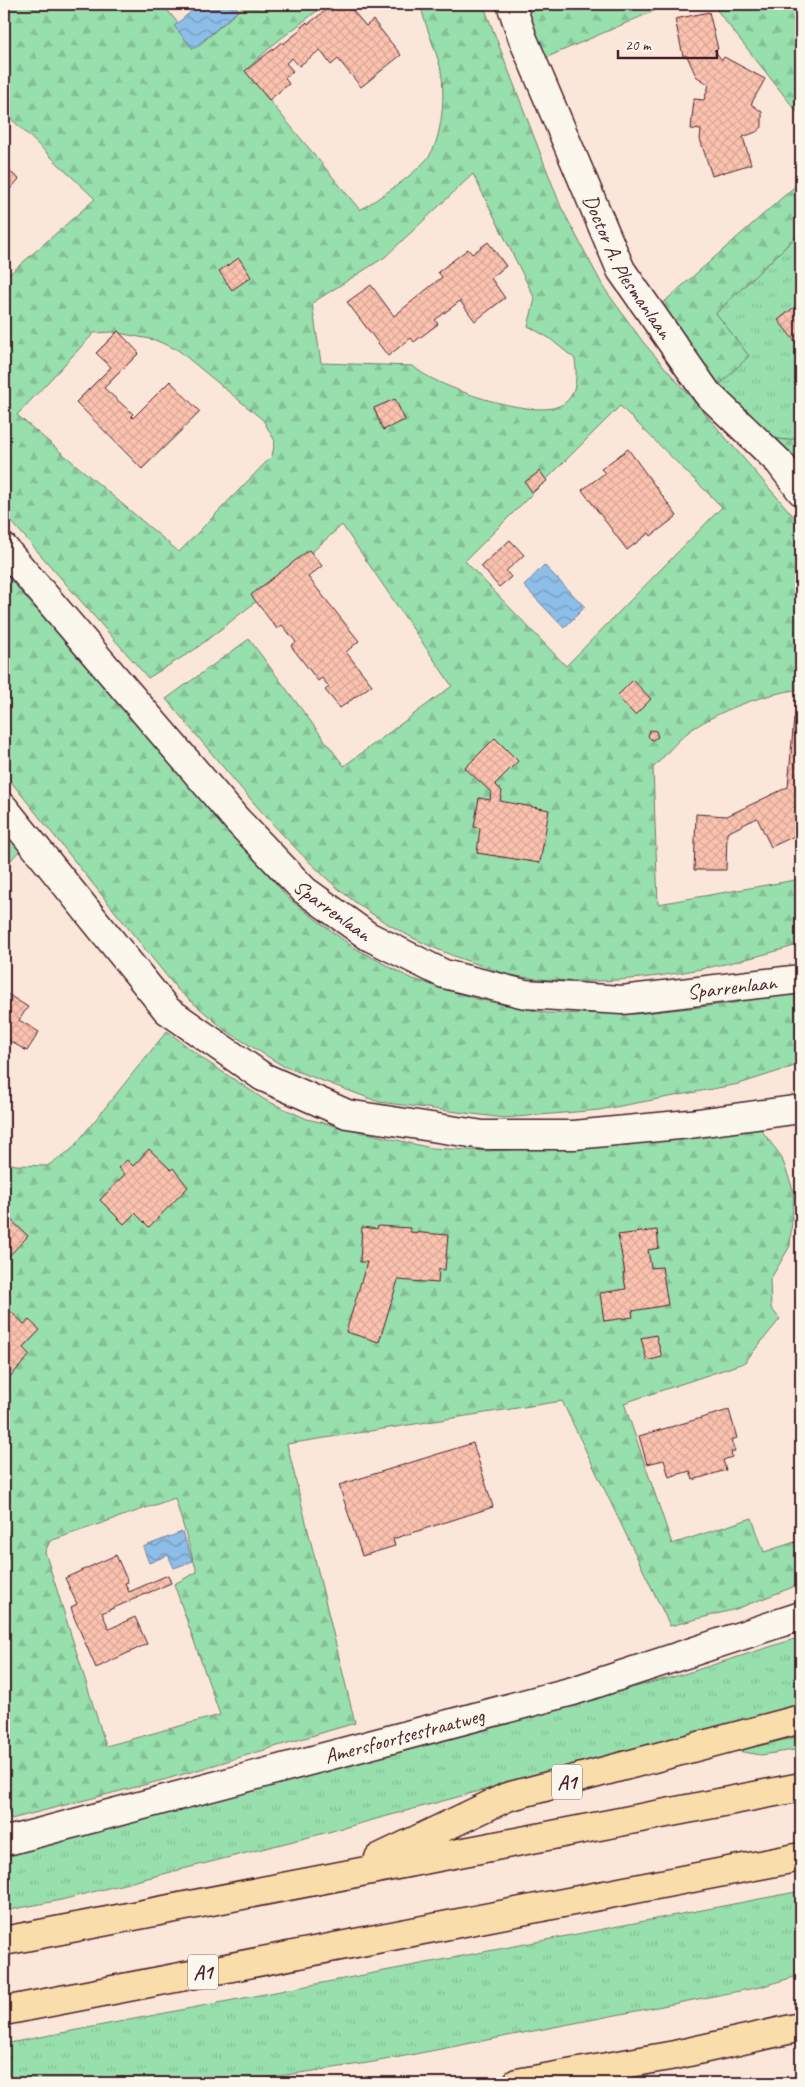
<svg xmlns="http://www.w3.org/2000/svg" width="805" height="2087" viewBox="0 0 805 2087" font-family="Caveat,sans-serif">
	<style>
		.grass { fill: url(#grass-tufts); stroke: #707f6c }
		.forest { fill: url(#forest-firs); stroke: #707f6c; fill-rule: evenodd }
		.water { fill: url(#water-waves); stroke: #727e9c }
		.building { fill: url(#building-cross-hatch); stroke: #4a1f2b }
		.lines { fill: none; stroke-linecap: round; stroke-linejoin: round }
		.minor-casing { stroke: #4a1f2b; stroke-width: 31 }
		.major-casing { stroke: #4a1f2b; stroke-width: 31 }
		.highway-casing { stroke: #4a1f2b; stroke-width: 31 }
		.path { stroke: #4a1f2b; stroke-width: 3; stroke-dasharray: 1 4; stroke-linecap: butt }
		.minor { stroke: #fbf7ec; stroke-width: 28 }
		.major { stroke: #f9deab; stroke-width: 28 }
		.highway { stroke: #f9deab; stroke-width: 28 }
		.labels { text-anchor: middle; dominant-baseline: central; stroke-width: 4.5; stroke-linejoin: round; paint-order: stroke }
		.shield { fill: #fbf7ec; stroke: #7f6065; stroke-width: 1 }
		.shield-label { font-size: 20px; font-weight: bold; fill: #4a1f2b }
		.street-label { font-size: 21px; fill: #4a1f2b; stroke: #fbf7ec }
	</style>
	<defs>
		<pattern id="grass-tufts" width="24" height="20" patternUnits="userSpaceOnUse" patternTransform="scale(1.25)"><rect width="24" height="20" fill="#97dfad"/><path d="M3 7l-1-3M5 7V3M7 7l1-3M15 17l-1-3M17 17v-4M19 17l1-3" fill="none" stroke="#84bf95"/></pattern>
		<pattern id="forest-firs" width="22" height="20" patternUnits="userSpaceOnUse" patternTransform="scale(1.25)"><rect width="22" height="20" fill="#97dfad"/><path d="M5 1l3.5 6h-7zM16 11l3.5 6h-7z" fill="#84bf95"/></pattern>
		<pattern id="water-waves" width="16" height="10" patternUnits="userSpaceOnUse" patternTransform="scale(1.25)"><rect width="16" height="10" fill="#8cbee8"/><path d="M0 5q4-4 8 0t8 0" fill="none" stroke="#749abc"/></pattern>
		<pattern id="building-cross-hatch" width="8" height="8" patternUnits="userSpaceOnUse" patternTransform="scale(1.25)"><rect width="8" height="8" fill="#fbc3af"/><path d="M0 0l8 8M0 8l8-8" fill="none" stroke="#d9a797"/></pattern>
	</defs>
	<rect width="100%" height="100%" fill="#fbe7da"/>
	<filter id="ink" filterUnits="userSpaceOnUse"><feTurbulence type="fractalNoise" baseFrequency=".02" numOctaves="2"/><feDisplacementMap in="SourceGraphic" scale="10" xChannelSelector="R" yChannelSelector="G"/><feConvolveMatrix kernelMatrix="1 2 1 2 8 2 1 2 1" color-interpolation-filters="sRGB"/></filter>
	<g filter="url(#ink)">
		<path class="grass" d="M801 232V438L786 440 761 437 717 387 716 313Z
			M801 1637V1704L321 1834 61 1900 4 1911V1853L684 1674Z
			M801 1736V1749L761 1755 737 1751Z
			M801 1891V1975L760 1987 374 2062 232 2083H4V2044Z"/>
		<path class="forest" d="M4 4H167L165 7 197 47 246 4H326L274 44 245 71 360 210C383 195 408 180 427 159 443 140 446 89 440 66 434 45 425 25 420 4H483L561 207 604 288 643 342 801 525V689C762 695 724 708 691 730 677 740 665 756 653 768L658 904 801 879V944C710 971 611 991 515 976 504 974 493 969 483 966 424 948 369 918 324 876 266 822 217 759 166 699L249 639 344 766 452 686 342 525 262 597 194 650 148 678 4 513V279L95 199 4 112ZM473 174 535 299 528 326 549 338 575 359C577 376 578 398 559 406 532 419 434 387 413 366L321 363 312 303 385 257ZM113 332 155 340 178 350 263 420 275 441 272 456 179 552 17 415 94 333ZM620 406 722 507 566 666 465 561Z
			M517 4H670L536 62Z
			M712 4H801V117Z
			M801 181V232L716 313 749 356 717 387 656 309Z
			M761 437 786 440 801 438V482Z
			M4 563 289 899 353 947 410 978 477 999 547 1013 636 1014 735 1003 801 982V1064L739 1084 599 1110 504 1118 379 1102 283 1066 225 1030 177 989 4 773Z
			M4 831 20 850 4 868Z
			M167 1031 206 1061 265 1100 307 1119 431 1148 487 1151 581 1146 748 1113 781 1156 794 1192 790 1246 770 1280 771 1308 780 1319 744 1363 624 1403 672 1544 752 1518 764 1552 801 1540V1584L736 1609 670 1626 562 1401 287 1444 355 1723 167 1779 11 1819 4 1793V1162L16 1165 47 1166 71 1150ZM175 1498 197 1572 174 1584 220 1715 106 1746 45 1552 50 1541Z"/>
		<path class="water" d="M200 4H234L239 10 193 49 174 26Z
			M544 565 585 607 564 628 524 586Z
			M182 1532 193 1561 174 1568 168 1555 149 1563 143 1547Z"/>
		<path class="building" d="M334 4H347L366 26 373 20 401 55 361 87 338 59 331 65 320 50 299 66 292 58 286 63 293 71 285 78 289 84 269 100 245 71 282 42 283 44 302 29 301 27 307 22 308 24Z
			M709 12 718 49 714 50 722 60 724 57 765 79 751 104 762 112V127L756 132 743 137 751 164 712 176 700 139 701 130 691 129 694 99 704 100 709 85 696 76 687 56H683L675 19Z
			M4 167 19 179 4 196Z
			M488 242 506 266 491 278 505 298 475 321 460 301 435 320 438 324 414 342 411 338 388 356 347 302 371 285 394 316 442 277 438 272 468 249 472 254Z
			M239 258 251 277 232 290 219 271Z
			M801 302V341L797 344 778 320Z
			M118 331 139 353 104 388 133 414 131 416 133 418 170 381 200 412 142 469 76 402 111 367 96 353Z
			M395 399 405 420 383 430 374 408Z
			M628 449 677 516 651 536 649 533 627 550 582 490 605 473 601 469Z
			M540 471 547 481 532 492 525 482Z
			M510 540 524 555 506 571 511 577 499 587 481 566Z
			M309 550 322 566 308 577 359 641 346 652 372 685 340 708 325 690 329 687 322 678 318 681 291 646 296 642 282 625 277 629 251 595Z
			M633 680 651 699 635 715 617 696Z
			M794 718 801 719V833L771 847 757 818 727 833 726 870H694L696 814 727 816 788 787Z
			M650 730 656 731 658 737 652 740 648 736Z
			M495 738 518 761 495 784 502 791 500 801 549 810 540 863 477 853 480 828 474 827 479 798 490 800 491 792 465 768Z
			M4 992 28 1007 19 1020 39 1032 27 1051 8 1040 4 1046Z
			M149 1149 171 1170 173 1168 188 1187 149 1227 135 1213 124 1224 100 1200 125 1174 118 1168 127 1160 133 1166Z
			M8 1217 28 1236 4 1261V1222Z
			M378 1226 410 1228V1232L448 1235 445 1270 439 1269 438 1283 398 1280 379 1342 346 1332 367 1262H360L362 1227 377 1229Z
			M657 1230 659 1248 648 1250 651 1268 662 1267 668 1305 632 1311 633 1317 604 1321 600 1293 626 1289 623 1273H625L618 1235Z
			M6 1307 24 1324 29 1320 40 1330 23 1348 30 1355 7 1380 4 1377V1309Z
			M656 1335 662 1357 647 1361 641 1338Z
			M729 1410 737 1438 731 1440 735 1451 731 1452 732 1457 723 1460 726 1470 693 1480 690 1471 669 1477 664 1460 647 1464 639 1436Z
			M473 1443 493 1507 393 1539 395 1546 362 1556 339 1485Z
			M116 1555 128 1582 125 1583 129 1592 168 1575 171 1583 102 1613 109 1629 135 1617 147 1644 96 1668 74 1617 71 1607 77 1604 65 1578Z"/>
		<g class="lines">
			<defs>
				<g id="minor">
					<path id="s1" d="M511 4 523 39 621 270 707 393 779 462 801 491"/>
					<path id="s2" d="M4 548 237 820 304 890 368 936 444 974 525 994 622 1000 801 979"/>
					<path d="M4 808 167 1010 263 1077 347 1114 483 1135H574L690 1124 801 1109"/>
					<path id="s3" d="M4 1839 11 1840 573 1691 801 1616"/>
				</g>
				<path id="major" d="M517 2083 675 2055 801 2027"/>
				<path id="highway" d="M379 1858 507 1797 801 1719
					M4 1941 801 1787
					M4 2011 801 1857"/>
			</defs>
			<use href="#minor" class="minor-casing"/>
			<use href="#major" class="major-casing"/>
			<use href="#highway" class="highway-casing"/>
			<path class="path" d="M774 2083 801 2077"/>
			<use href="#minor" class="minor"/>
			<use href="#major" class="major"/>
			<use href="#highway" class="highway"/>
		</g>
	</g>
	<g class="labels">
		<g class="shield">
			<rect x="552" y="1764.5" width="30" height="35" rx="4"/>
			<rect x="188" y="1954.5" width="30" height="35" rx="4"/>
		</g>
		<g class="shield-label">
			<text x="567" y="1782">A1</text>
			<text x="203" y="1972">A1</text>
		</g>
		<g class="street-label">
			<text stroke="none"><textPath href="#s1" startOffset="288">Doctor A. Plesmanlaan</textPath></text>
			<text stroke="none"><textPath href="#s2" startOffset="490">Sparrenlaan</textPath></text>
			<text stroke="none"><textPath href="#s2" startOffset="910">Sparrenlaan</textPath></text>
			<text stroke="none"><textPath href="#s3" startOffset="414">Amersfoortsestraatweg</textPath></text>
		</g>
	</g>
	<rect width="805" height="2087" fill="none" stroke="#fbf7ec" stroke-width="20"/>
	<rect x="10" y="10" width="785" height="2067" fill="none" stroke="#4a1f2b" stroke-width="2" filter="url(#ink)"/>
	<path d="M618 50v8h99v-8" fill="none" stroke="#4a1f2b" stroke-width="2.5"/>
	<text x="625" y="50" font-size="15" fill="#4a1f2b" stroke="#fbf7ec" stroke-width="4" paint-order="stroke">20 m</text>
</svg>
